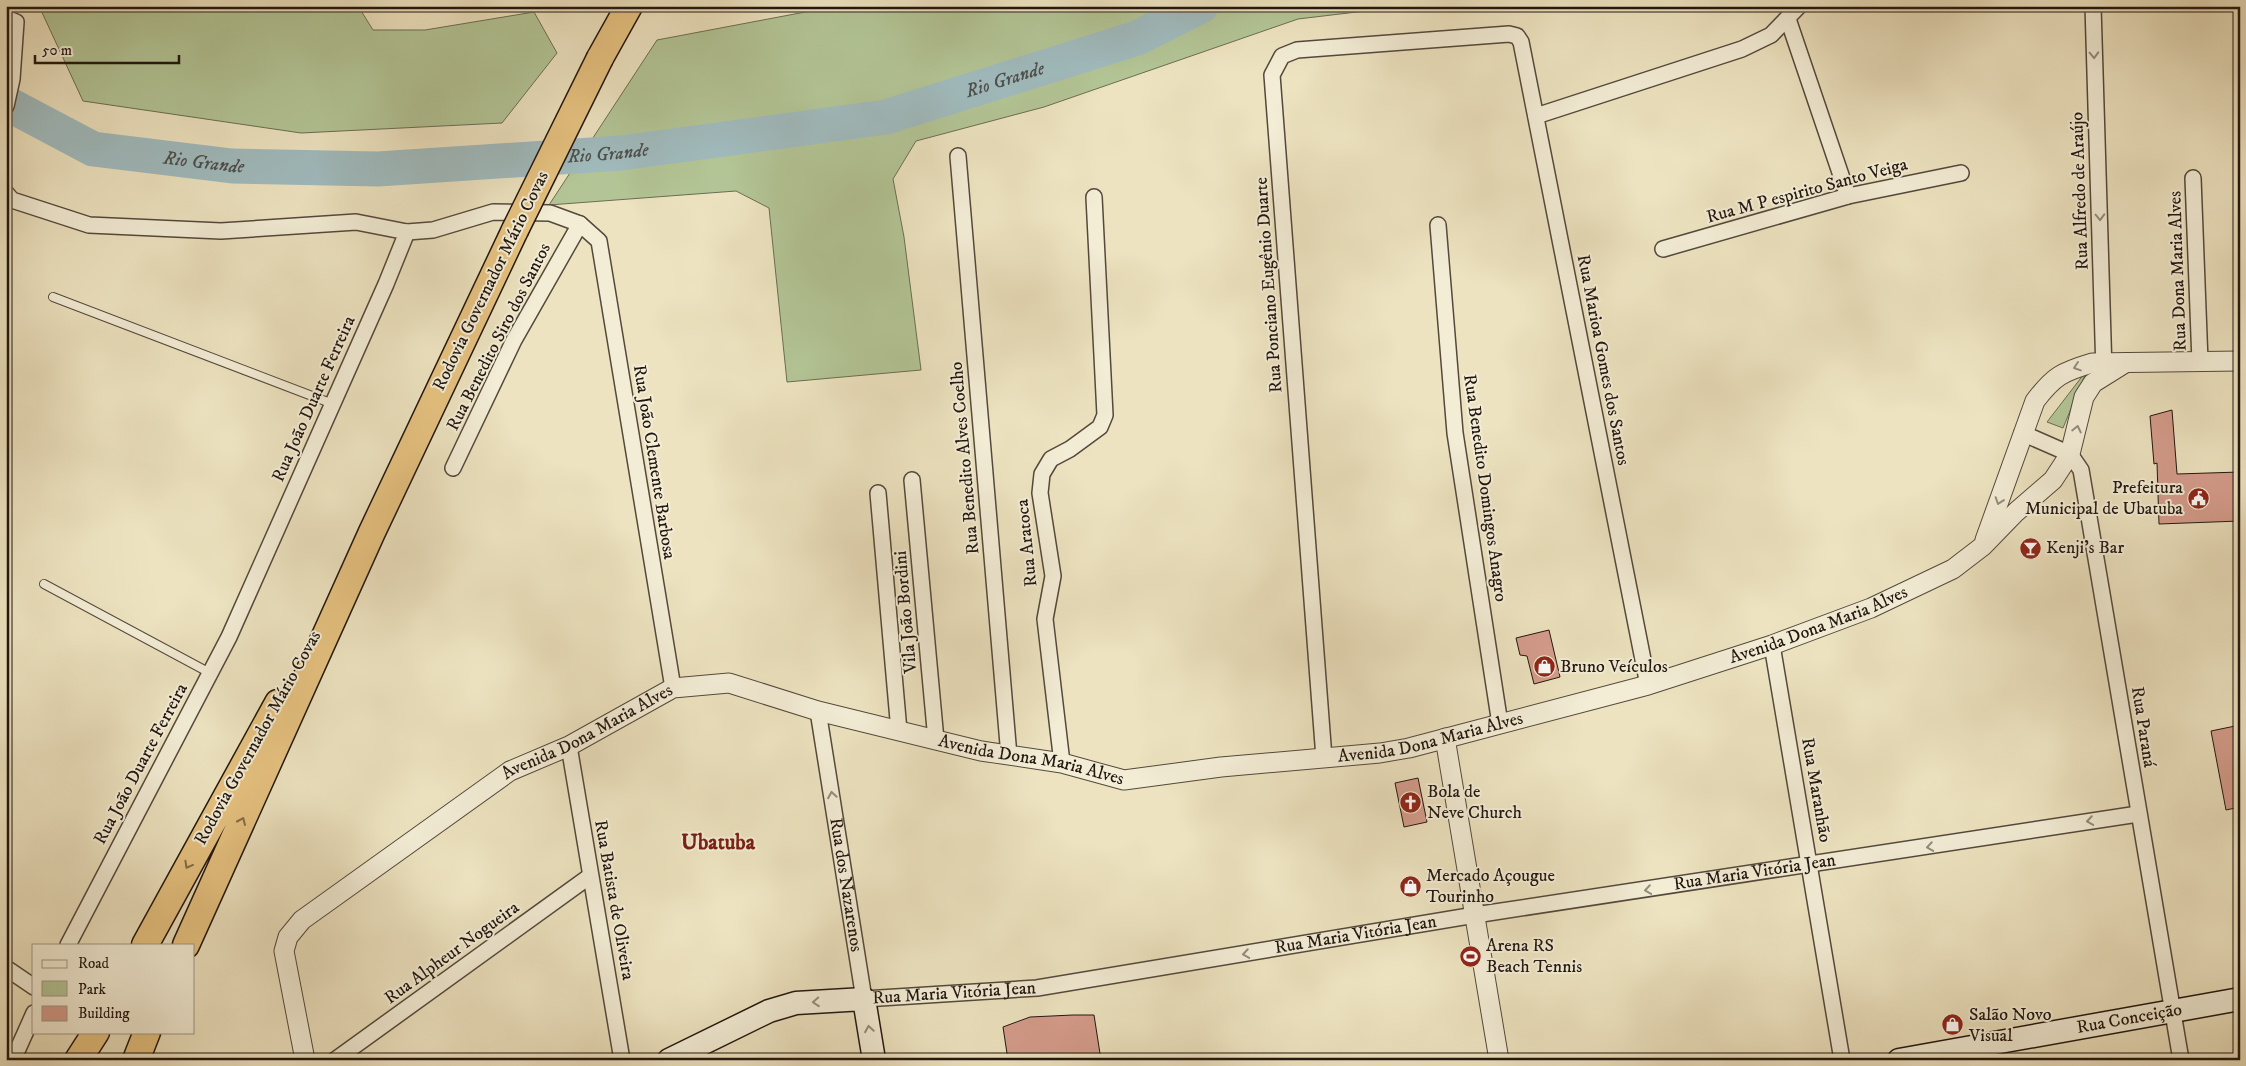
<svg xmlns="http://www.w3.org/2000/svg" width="2246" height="1066" viewBox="0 0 2246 1066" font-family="'IM FELL DW Pica',serif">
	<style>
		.green { fill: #b3c596; stroke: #6a6e53 }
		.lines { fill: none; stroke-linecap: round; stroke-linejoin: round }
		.river { stroke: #a0bbbe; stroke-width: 35 }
		.building { fill: #d59c8c; stroke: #211610 }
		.service-casing { stroke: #54493c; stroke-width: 10 }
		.minor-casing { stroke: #54493c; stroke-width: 18 }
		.tertiary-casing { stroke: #54493c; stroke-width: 21 }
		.secondary-casing { stroke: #211610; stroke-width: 25 }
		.trunk-casing { stroke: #211610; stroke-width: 29 }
		.service { stroke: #f3edd6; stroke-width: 8 }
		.minor { stroke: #f3edd6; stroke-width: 15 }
		.tertiary { stroke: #f3edd6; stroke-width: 19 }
		.secondary { stroke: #f3edd6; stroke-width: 22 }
		.trunk { stroke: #e6c280; stroke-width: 26 }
		.trunk-bridge-casing { stroke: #211610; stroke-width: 29; stroke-linecap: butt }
		.trunk-bridge { stroke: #e6c280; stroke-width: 26 }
		.oneway { stroke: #948c7d }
		.oneway2 { stroke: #846c48 }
		.labels { text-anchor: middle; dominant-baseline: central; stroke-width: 4; stroke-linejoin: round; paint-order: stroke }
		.street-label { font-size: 18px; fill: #211610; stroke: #f3edd6 }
		.poi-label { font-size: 18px; fill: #211610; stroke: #f3edd6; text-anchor: start }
		.water-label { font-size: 19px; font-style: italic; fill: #4d504d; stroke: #f3edd6 }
		.district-label { font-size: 22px; font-weight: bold; fill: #7a1f14; stroke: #f3edd6 }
	</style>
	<rect width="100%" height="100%" fill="#ede3c0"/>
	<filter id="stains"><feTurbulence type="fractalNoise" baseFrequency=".004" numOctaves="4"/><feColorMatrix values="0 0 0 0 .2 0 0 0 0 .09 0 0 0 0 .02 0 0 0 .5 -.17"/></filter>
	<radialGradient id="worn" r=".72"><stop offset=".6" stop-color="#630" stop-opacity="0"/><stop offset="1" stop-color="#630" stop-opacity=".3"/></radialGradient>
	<path class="green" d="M39 6H358L373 30H425L534 12 557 53 502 123 301 133 83 101Z
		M837 6H1407L1298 19 1044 107 916 141 893 179 904 237 921 370 787 382 769 208 736 191 549 205 657 40Z
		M2087 370 2063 428 2047 422Z"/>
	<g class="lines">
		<path class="river" id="s1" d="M6 103 93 149 232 166 378 169 621 153 886 117 1137 38 1201 6"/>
	</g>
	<path class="building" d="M2172 410 2177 474 2240 472V521L2159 524 2157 463 2154 464 2150 416Z
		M1549 630 1560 677 1534 684 1527 656 1520 655 1516 638Z
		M2240 725V807L2226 810 2211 731Z
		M1418 778 1427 822 1404 827 1395 783Z
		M1073 1015H1094L1101 1060H1008L1003 1027 1030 1017Z"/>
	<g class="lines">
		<defs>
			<path id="service" d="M53 297 333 404
				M44 584 210 673"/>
			<g id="minor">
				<path d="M2093 6 2104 372"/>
				<path d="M6 18 16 22 12 79 6 106"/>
				<path d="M1788 19 1848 196"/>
				<path d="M1536 116 1742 49 1771 35 1799 6"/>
				<path d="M958 156 1009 756"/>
				<path d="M2193 178 2200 362"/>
				<path d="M6 193 12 200 89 225 221 231 356 222 407 232 386 284 229 637 68 945"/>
				<path d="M1438 225 1455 433 1500 724"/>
				<path d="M407 232 433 230 493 212 550 213 580 224 599 241 673 688"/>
				<path d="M1663 249 1848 196 1961 173"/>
				<path d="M2022 433 2070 454 2081 470 2181 1060"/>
				<path d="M453 468 514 340 580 224"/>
				<path d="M912 480 936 740"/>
				<path d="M878 493 899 731"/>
				<path d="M1772 645 1842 1060"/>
				<path id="s2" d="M818 711 864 999 1037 988 1475 915 2138 814"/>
				<path d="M569 746 622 1060"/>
				<path d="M1324 758 1272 75 1282 56 1297 50 1509 34 1517 36 1521 42 1648 685"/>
				<path d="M1062 763 1045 619 1053 576 1040 493 1042 474 1051 459 1070 449 1100 427 1105 415 1094 197"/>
				<path d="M6 968 34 987"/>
				<path d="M13 1060 34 1013"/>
				<path d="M335 1060 590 876"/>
			</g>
			<g id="tertiary">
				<path d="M1985 540 2035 401C2054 376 2062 372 2092 363L2240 361"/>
				<path d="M1445 738 1499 1060"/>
				<path id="s3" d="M305 1060 284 951 288 937 302 920 510 771 569 746 673 688 729 683 818 711 936 740 981 751 1062 763 1124 780 1221 767 1380 753 1409 748 1648 685 1772 645 1871 608 1953 569 1983 546 2016 512 2053 480 2070 454 2084 397 2093 383 2125 363"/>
			</g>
			<g id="secondary">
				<path d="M669 1060 769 1011 796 1003 864 999 874 1060"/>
				<path id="s4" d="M1899 1060 2240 999"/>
			</g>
			<path id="trunk" d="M600 58 629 6
				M145 945 278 703
				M186 945 372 532 515 230
				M78 1060 96 1032
				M136 1060 147 1032"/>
		</defs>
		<use href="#service" class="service-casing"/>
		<use href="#minor" class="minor-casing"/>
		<use href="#tertiary" class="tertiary-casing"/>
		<use href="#secondary" class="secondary-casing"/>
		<use href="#trunk" class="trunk-casing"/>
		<use href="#service" class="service"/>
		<use href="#minor" class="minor"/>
		<use href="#tertiary" class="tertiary"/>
		<use href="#secondary" class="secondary"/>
		<use href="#trunk" class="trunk"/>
		<defs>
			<path id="trunk-bridge" d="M515 230 600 58"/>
		</defs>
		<use href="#trunk-bridge" class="trunk-bridge-casing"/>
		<use href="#trunk-bridge" class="trunk-bridge"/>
	</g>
	<defs><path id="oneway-chevron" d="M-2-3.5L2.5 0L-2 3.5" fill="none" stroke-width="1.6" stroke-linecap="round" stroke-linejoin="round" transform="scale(1.25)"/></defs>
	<g class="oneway">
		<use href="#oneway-chevron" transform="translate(2094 55) rotate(88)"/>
		<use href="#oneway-chevron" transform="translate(2100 217) rotate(88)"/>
		<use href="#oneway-chevron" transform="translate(2077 367) rotate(161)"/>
		<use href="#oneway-chevron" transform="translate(2077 429) rotate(-77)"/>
		<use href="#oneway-chevron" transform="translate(1999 501) rotate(109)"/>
		<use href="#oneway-chevron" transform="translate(832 795) rotate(-99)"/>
		<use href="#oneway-chevron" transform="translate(2090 821) rotate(171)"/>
		<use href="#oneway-chevron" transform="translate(1930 847) rotate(171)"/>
		<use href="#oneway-chevron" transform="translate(1648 890) rotate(172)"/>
		<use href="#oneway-chevron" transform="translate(1246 954) rotate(171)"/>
		<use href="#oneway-chevron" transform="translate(816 1002) rotate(176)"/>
		<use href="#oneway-chevron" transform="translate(869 1029) rotate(-99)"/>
	</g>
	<g class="oneway2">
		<use href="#oneway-chevron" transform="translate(242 821) rotate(-66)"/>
		<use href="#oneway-chevron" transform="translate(188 865) rotate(119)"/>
	</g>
	<defs>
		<symbol id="civic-disc" viewBox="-11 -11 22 22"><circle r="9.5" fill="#8f2418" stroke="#f3edd6"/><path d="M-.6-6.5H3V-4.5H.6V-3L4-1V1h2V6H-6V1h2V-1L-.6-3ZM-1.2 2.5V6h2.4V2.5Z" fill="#fff"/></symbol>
		<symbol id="bar-disc" viewBox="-11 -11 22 22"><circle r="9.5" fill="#8f2418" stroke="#f3edd6"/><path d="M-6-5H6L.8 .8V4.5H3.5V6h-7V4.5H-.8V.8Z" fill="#fff"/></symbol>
		<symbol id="shop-disc" viewBox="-11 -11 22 22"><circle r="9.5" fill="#8f2418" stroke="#f3edd6"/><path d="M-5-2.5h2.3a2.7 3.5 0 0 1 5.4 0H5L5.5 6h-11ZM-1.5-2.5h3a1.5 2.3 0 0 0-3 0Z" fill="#fff"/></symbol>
		<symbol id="church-disc" viewBox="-11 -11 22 22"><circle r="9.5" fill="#8f2418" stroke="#f3edd6"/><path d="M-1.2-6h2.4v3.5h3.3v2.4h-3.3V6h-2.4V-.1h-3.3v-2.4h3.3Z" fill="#fff"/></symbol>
		<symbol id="stadium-disc" viewBox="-11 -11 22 22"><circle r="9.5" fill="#8f2418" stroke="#f3edd6"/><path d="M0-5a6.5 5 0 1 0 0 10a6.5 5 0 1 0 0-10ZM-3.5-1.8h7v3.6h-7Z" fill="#fff"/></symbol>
	</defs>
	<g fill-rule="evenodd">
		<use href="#civic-disc" x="2186" y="486" width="25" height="25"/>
		<use href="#bar-disc" x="2018" y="536" width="25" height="25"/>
		<use href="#shop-disc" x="1532" y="654" width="25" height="25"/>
		<use href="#church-disc" x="1398" y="790" width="25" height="25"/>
		<use href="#shop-disc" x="1398" y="874" width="25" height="25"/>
		<use href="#stadium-disc" x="1458" y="944" width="25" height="25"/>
		<use href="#shop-disc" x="1940" y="1012" width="25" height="25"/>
	</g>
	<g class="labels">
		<g class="street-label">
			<text transform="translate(1807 191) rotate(-15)">Rua M P espirito Santo Veiga</text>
			<text transform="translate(2080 191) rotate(-92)">Rua Alfredo de Araújo</text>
			<text transform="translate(2178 271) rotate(-92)">Rua Dona Maria Alves</text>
			<text transform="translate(491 281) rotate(-64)">Rodovia Governador Mário Covas</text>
			<text transform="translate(1269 285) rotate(-94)">Rua Ponciano Eugênio Duarte</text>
			<text transform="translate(499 337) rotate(-63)">Rua Benedito Siro dos Santos</text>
			<text transform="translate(1603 360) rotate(79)">Rua Marioa Gomes dos Santos</text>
			<text transform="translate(314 399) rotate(-66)">Rua João Duarte Ferreira</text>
			<text transform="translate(965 458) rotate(-95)">Rua Benedito Alves Coelho</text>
			<text transform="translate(654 462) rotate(81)">Rua João Clemente Barbosa</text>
			<text transform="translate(1485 488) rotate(82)">Rua Benedito Domingos Anagro</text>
			<text transform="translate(1027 543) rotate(-96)">Rua Aratoca</text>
			<text transform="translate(906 612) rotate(-95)">Vila João Bordini</text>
			<text stroke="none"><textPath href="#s3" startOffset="1765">Avenida Dona Maria Alves</textPath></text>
			<text transform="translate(2143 727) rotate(81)">Rua Paraná</text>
			<text stroke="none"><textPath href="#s3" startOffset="490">Avenida Dona Maria Alves</textPath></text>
			<text stroke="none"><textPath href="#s3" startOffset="1360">Avenida Dona Maria Alves</textPath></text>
			<text transform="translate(258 738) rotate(-61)">Rodovia Governador Mário Covas</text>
			<text stroke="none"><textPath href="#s3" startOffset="955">Avenida Dona Maria Alves</textPath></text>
			<text transform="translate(141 764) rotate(-62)">Rua João Duarte Ferreira</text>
			<text transform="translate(1816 790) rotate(80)">Rua Maranhão</text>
			<text stroke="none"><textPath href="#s2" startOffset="1192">Rua Maria Vitória Jean</textPath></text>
			<text stroke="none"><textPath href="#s2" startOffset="176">Rua dos Nazarenos</textPath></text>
			<text transform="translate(614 900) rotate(80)">Rua Batista de Oliveira</text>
			<text stroke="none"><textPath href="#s2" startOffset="788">Rua Maria Vitória Jean</textPath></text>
			<text transform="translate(452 953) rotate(-36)">Rua Alpheur Nogueira</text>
			<text stroke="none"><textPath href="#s2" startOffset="382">Rua Maria Vitória Jean</textPath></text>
			<text stroke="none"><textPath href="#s4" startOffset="234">Rua Conceição</textPath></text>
		</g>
		<g class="poi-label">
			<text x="2183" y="488" text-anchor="end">Prefeitura<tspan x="2183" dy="21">Municipal de Ubatuba</tspan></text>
			<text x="2046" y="548">Kenji's Bar</text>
			<text x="1560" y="667">Bruno Veículos</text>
			<text x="1427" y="792">Bola de<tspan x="1427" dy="21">Neve Church</tspan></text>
			<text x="1426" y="876">Mercado Açougue<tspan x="1426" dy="21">Tourinho</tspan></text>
			<text x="1486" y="946">Arena RS<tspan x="1486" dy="21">Beach Tennis</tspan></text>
			<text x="1969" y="1015">Salão Novo<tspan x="1969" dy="21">Visual</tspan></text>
		</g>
		<g class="water-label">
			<text stroke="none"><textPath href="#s1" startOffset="1020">Rio Grande</textPath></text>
			<text stroke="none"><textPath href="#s1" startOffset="615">Rio Grande</textPath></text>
			<text stroke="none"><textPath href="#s1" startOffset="210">Rio Grande</textPath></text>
		</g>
		<g class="district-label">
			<text x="718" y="842">Ubatuba</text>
		</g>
	</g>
	<rect width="2246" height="1066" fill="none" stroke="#ede3c0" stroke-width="25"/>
	<rect x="8" y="8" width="2231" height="1051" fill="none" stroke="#211610" stroke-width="2.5"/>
	<rect x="12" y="12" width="2221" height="1041" fill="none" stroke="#211610"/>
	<rect x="32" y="944" width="162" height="90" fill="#f3edd6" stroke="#9f9787"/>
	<rect x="42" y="960" width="25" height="8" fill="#f3edd6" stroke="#9f9787"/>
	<text x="78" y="968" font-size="15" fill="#211610">Road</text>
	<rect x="42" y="981" width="25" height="15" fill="#b3c596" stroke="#9f9787"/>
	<text x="78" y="994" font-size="15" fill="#211610">Park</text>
	<rect x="42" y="1006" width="25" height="15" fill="#d59c8c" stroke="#9f9787"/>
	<text x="78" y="1018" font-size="15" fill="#211610">Building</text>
	<path d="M35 55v8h144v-8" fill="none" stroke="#211610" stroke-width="2.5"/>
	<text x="42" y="55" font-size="15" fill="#211610" stroke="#f3edd6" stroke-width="4" paint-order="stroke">50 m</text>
	<rect width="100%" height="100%" filter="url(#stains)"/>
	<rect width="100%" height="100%" fill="url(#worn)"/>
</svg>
